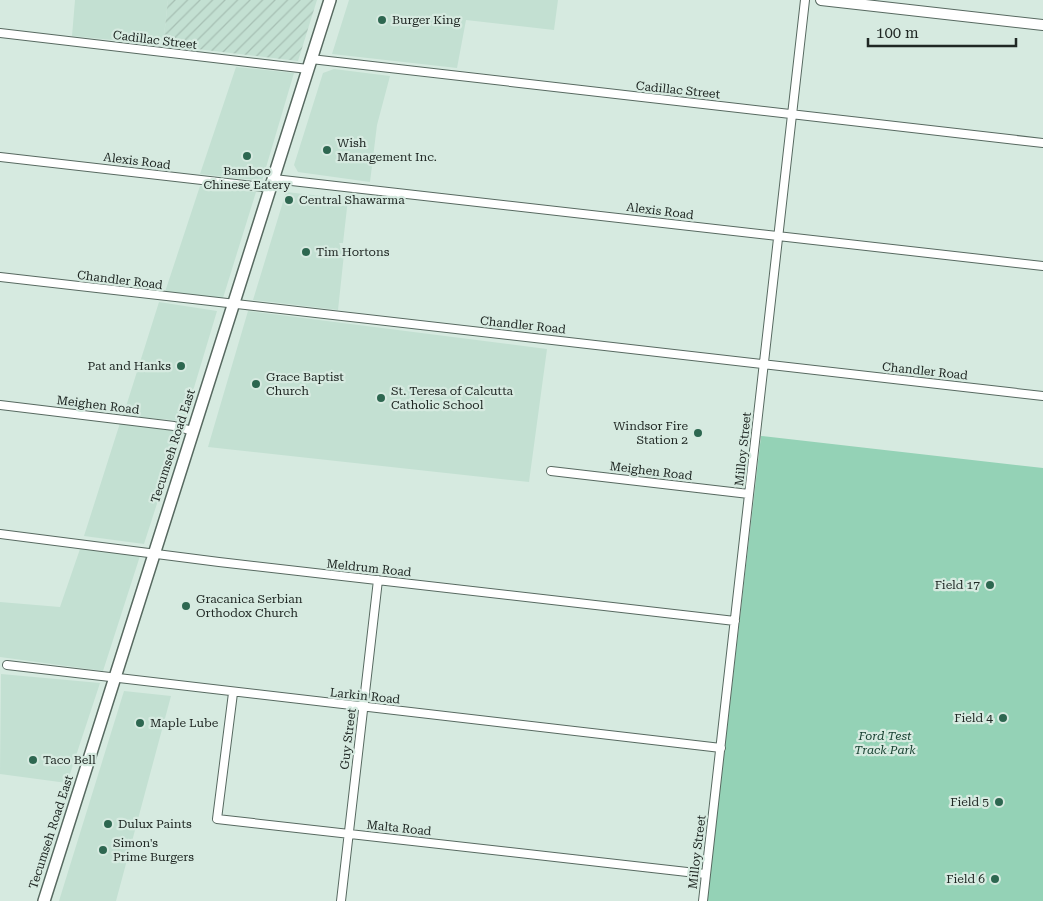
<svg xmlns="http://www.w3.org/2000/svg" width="1043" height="901" viewBox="0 0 1043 901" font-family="'Roboto Serif',serif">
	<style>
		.built { fill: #c3e0d2 }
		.industrial { fill: url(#industrial-furrows) }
		.green { fill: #94d2b6 }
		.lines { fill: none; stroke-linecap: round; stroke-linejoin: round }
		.minor-casing { stroke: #576960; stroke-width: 10 }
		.tertiary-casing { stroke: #576960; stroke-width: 12 }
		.secondary-casing { stroke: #576960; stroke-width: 14 }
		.minor { stroke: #fff; stroke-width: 8 }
		.tertiary { stroke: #fff; stroke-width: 10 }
		.secondary { stroke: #fff; stroke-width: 11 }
		.poi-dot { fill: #2d6750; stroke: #d6eae0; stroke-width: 2 }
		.labels { text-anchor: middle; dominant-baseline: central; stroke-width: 4.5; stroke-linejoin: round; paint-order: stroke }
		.poi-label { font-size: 12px; fill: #202824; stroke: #d6eae0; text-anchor: start }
		.street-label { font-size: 12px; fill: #202824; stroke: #d6eae0 }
		.park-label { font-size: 12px; font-style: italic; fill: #184131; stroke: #d6eae0 }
	</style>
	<defs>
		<pattern id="industrial-furrows" width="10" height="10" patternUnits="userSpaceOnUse" patternTransform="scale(1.25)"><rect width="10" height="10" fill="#c3e0d2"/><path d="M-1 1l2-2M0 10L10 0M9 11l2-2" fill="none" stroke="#a7c0b4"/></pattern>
	</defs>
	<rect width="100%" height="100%" fill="#d6eae0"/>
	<path class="built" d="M75 0H168L163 45 72 36Z
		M349 0H558L554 30 466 20 457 68 332 54Z
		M236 67 294 73 262 181 200 174Z
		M334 69 390 76 377 125 370 182 298 172 294 165 323 73Z
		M200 186 256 192 223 298 165 292Z
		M286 192 348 199 343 243H339L344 254 338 310 253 300Z
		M159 302 217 311 184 421 123 416Z
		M248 311 547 349 529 482 208 447Z
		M120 423 180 432 144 544 84 536Z
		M80 549 140 556 103 671 0 657V602L60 607Z
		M1 674 100 683 67 783 0 774Z
		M124 691 171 696 116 901H59Z"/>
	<path class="industrial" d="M168 0H317L298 61 163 45Z"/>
	<path class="green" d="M761 436 1043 468V901H707Z"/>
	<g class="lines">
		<defs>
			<path id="minor" d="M0 33 308 69
				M311 59 1043 143
				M0 157 271 188
				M274 179 1043 266
				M0 277 1043 396
				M0 405 174 426 193 431
				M551 471 749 494
				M0 534 219 562 735 621
				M7 665 721 748
				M233 693 217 819 705 874
				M341 901 378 580
				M703 901 805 0"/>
			<path id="tertiary" d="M821 0 1043 25"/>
			<path id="secondary" d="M44 901 330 0"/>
		</defs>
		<use href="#minor" class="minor-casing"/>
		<use href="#tertiary" class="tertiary-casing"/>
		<use href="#secondary" class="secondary-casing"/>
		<use href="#minor" class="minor"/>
		<use href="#tertiary" class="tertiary"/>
		<use href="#secondary" class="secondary"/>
	</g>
	<g class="poi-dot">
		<circle cx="382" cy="20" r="5"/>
		<circle cx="327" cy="150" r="5"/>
		<circle cx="247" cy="156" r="5"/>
		<circle cx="289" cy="200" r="5"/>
		<circle cx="306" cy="252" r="5"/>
		<circle cx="181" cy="366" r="5"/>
		<circle cx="256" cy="384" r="5"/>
		<circle cx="381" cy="398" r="5"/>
		<circle cx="698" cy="433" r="5"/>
		<circle cx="990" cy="585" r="5"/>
		<circle cx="186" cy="606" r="5"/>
		<circle cx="1003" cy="718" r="5"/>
		<circle cx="140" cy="723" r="5"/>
		<circle cx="33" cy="760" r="5"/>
		<circle cx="999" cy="802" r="5"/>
		<circle cx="108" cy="824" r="5"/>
		<circle cx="103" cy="850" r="5"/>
		<circle cx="995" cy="879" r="5"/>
	</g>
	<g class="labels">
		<g class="poi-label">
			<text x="392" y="20">Burger King</text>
			<text x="337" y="143">Wish<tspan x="337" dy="14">Management Inc.</tspan></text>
			<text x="247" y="171" text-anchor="middle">Bamboo<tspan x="247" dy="14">Chinese Eatery</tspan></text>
			<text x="299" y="200">Central Shawarma</text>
			<text x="316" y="252">Tim Hortons</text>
			<text x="171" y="366" text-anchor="end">Pat and Hanks</text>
			<text x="266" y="377">Grace Baptist<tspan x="266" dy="14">Church</tspan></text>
			<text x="391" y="391">St. Teresa of Calcutta<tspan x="391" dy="14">Catholic School</tspan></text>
			<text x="688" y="426" text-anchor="end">Windsor Fire<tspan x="688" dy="14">Station 2</tspan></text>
			<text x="980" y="585" text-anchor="end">Field 17</text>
			<text x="196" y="599">Gracanica Serbian<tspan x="196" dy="14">Orthodox Church</tspan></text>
			<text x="993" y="718" text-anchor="end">Field 4</text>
			<text x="150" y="723">Maple Lube</text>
			<text x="43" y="760">Taco Bell</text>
			<text x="989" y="802" text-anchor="end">Field 5</text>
			<text x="118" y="824">Dulux Paints</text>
			<text x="113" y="843">Simon's<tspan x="113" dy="14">Prime Burgers</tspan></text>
			<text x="985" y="879" text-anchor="end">Field 6</text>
		</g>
		<g class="street-label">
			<text transform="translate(155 40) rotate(7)">Cadillac Street</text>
			<text transform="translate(678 90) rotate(6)">Cadillac Street</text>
			<text transform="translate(137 161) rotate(7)">Alexis Road</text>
			<text transform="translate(660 211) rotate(7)">Alexis Road</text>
			<text transform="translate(120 280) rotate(7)">Chandler Road</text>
			<text transform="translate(523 325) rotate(6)">Chandler Road</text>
			<text transform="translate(925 371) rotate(6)">Chandler Road</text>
			<text transform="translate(98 405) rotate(7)">Meighen Road</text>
			<text transform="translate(173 446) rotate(-72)">Tecumseh Road East</text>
			<text transform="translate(743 449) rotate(-84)">Milloy Street</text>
			<text transform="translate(651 471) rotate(7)">Meighen Road</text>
			<text transform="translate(369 568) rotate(6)">Meldrum Road</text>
			<text transform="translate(365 696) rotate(6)">Larkin Road</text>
			<text transform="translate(348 739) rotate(-83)">Guy Street</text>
			<text transform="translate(399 828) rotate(6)">Malta Road</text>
			<text transform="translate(51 832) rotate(-72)">Tecumseh Road East</text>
			<text transform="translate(697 852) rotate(-83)">Milloy Street</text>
		</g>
		<g class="park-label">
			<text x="885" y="736">Ford Test<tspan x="885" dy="14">Track Park</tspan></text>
		</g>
	</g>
	<path d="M868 38v8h148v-8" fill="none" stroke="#202824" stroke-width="2.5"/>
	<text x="876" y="38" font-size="15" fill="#202824" stroke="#d6eae0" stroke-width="4" paint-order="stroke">100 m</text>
</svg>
